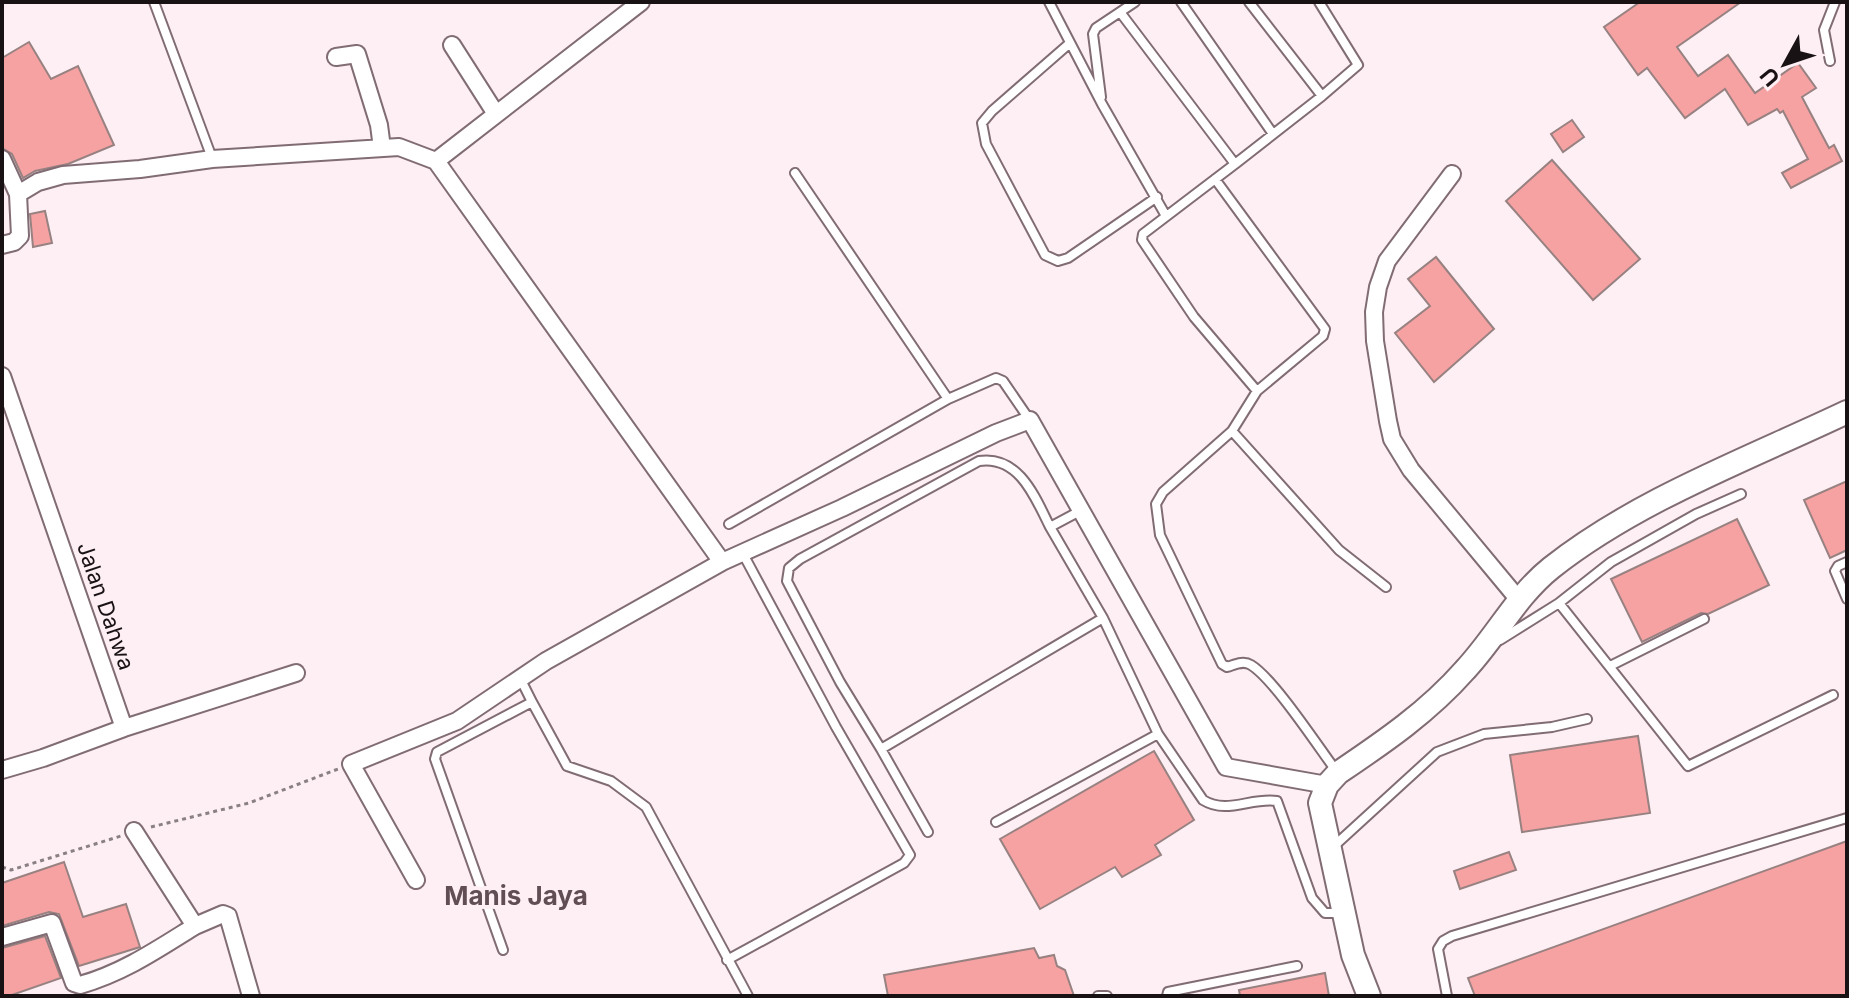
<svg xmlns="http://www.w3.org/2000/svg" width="1849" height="998" viewBox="0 0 1849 998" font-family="Inter,sans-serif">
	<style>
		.building { fill: #f6a2a3; stroke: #988181; stroke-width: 2 }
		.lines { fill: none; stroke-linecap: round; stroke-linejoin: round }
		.lane-casing { stroke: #816c74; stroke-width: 12 }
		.street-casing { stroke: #816c74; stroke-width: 20 }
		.secondary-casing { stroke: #816c74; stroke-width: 26 }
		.path { stroke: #8a8084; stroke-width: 3; stroke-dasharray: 4 4; stroke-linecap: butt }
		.lane { stroke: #fff; stroke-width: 8 }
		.street { stroke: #fff; stroke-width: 16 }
		.secondary { stroke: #fff; stroke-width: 22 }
		.labels { text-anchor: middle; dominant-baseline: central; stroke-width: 8; stroke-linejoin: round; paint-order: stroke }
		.street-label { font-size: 22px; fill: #191215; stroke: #fdeff4 }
		.quarter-label { font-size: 26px; font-weight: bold; fill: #614e55; stroke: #fdeff4 }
	</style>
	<rect width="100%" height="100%" fill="#fdeff4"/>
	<path class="building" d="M1640 2H1741L1677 47 1698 76 1728 55 1755 93 1798 63 1816 88 1802 97 1829 148 1834 145 1842 161 1791 188 1782 173 1808 159 1783 111 1780 113 1777 109 1748 125 1725 89 1685 118 1647 68 1638 75 1604 27Z
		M29 42 51 79 78 66 114 145 68 164 35 171 23 178 12 154 2 148V58Z
		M1572 120 1584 137 1563 152 1551 134Z
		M1552 160 1640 259 1593 300 1506 201Z
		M45 211 52 243 33 247 30 214Z
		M1436 257 1494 329 1434 382 1395 333 1430 306 1408 279Z
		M1847 481V550L1830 558 1804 500Z
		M1737 519 1769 585 1708 614 1701 613 1642 642 1611 579Z
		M1638 736 1650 813 1522 832 1510 755Z
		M1154 751 1194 820 1155 845 1161 855 1122 877 1115 867 1040 909 1000 839Z
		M1847 841V996H1475L1468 978Z
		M1509 852 1516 870 1460 889 1454 871Z
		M64 862 83 917 126 904 140 947 79 966 59 914 49 912 2 926V883Z
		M45 936 61 978 9 996H2V948Z
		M1034 948 1039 958 1054 955 1057 966 1065 970 1074 996H888L884 975Z
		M1325 973 1329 996H1240L1239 990Z"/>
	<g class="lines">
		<defs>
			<path id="lane" d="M154 2 212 158
				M1049 2 1102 104 1166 216
				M1135 2 1120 12 1235 164 1143 234 1142 240 1194 317 1257 391 1232 431 1163 492 1156 504 1160 535 1222 664 1227 667C1234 665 1243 660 1251 665 1274 679 1319 748 1337 772
				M1181 2 1273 134
				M1319 2 1358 65 1322 96
				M1070 43 992 111 982 123 986 144 1045 255 1058 261 1068 258 1157 197
				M1830 61 1824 30 1835 2
				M1101 97 1093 34 1096 28 1120 12
				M1235 164 1322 96 1249 2
				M795 173 948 399
				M1215 179 1325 329 1323 336 1257 391
				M1232 431 1339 550 1386 587
				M729 524 948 399 996 378 1003 381 1029 419
				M1050 527C1035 497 1019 455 979 461L800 559 789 568 787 581 840 682 881 749 1103 618
				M1847 562 1838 566 1835 571 1847 599
				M1559 603 1611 562 1696 514 1741 494
				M1500 640 1559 603 1688 766 1833 695
				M1610 666 1704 619
				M520 678 532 702
				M1158 734 1203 800C1227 815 1251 797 1277 801L1312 898 1325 913H1341
				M881 749 928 832
				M996 822 1158 734 1103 618 1050 527 1080 511
				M1333 847 1437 752 1484 734 1552 727 1587 719
				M503 950 435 759 437 752 532 702 567 766 611 781 646 807 748 996
				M727 960 904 863 910 855 836 727 742 552
				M1098 996H1107
				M1167 996 1168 992 1173 991 1297 966
				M1447 996 1438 949 1443 941 1452 936 1847 818"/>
			<path id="street" d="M452 45 496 114
				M336 57 357 54 379 125 382 148
				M2 159 18 194 20 236 14 242 2 245
				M436 161 641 2
				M1452 174 1387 261 1378 287 1374 312 1375 341 1388 421 1392 439 1411 470 1519 600
				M18 194 38 182 63 175 140 169 212 159 399 147 436 161 722 562
				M2 376 124 728 43 758 2 770
				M124 728 296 673
				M416 880 351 764 457 721 546 661 722 562 842 508 996 433 1030 420 1226 767 1327 785
				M195 926 223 914 228 916 251 996
				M2 937 52 923 74 983 80 985C123 973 158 949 195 926L134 831"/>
			<path id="secondary" d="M1369 996 1353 955 1320 803 1327 785 1338 773C1384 742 1428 712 1465 670 1496 637 1516 596 1551 568 1637 500 1748 459 1847 412"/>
		</defs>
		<use href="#lane" class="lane-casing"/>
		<use href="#street" class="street-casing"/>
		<use href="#secondary" class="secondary-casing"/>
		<path class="path" d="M151 827 249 803 338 769
			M2 867 11 870 121 836"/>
		<use href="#lane" class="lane"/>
		<use href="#street" class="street"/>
		<use href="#secondary" class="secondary"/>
	</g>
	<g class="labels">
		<g class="street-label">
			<text transform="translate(106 606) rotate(71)">Jalan Dahwa</text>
		</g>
		<g class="quarter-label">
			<text x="516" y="895">Manis Jaya</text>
		</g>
	</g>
	<rect width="1849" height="998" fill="none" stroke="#191215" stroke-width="8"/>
	<g transform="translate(1785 64) rotate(230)" stroke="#fdeff4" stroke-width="6" paint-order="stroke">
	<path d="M0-6L14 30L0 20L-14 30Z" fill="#191215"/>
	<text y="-12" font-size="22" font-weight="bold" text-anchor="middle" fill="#191215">U</text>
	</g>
</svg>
